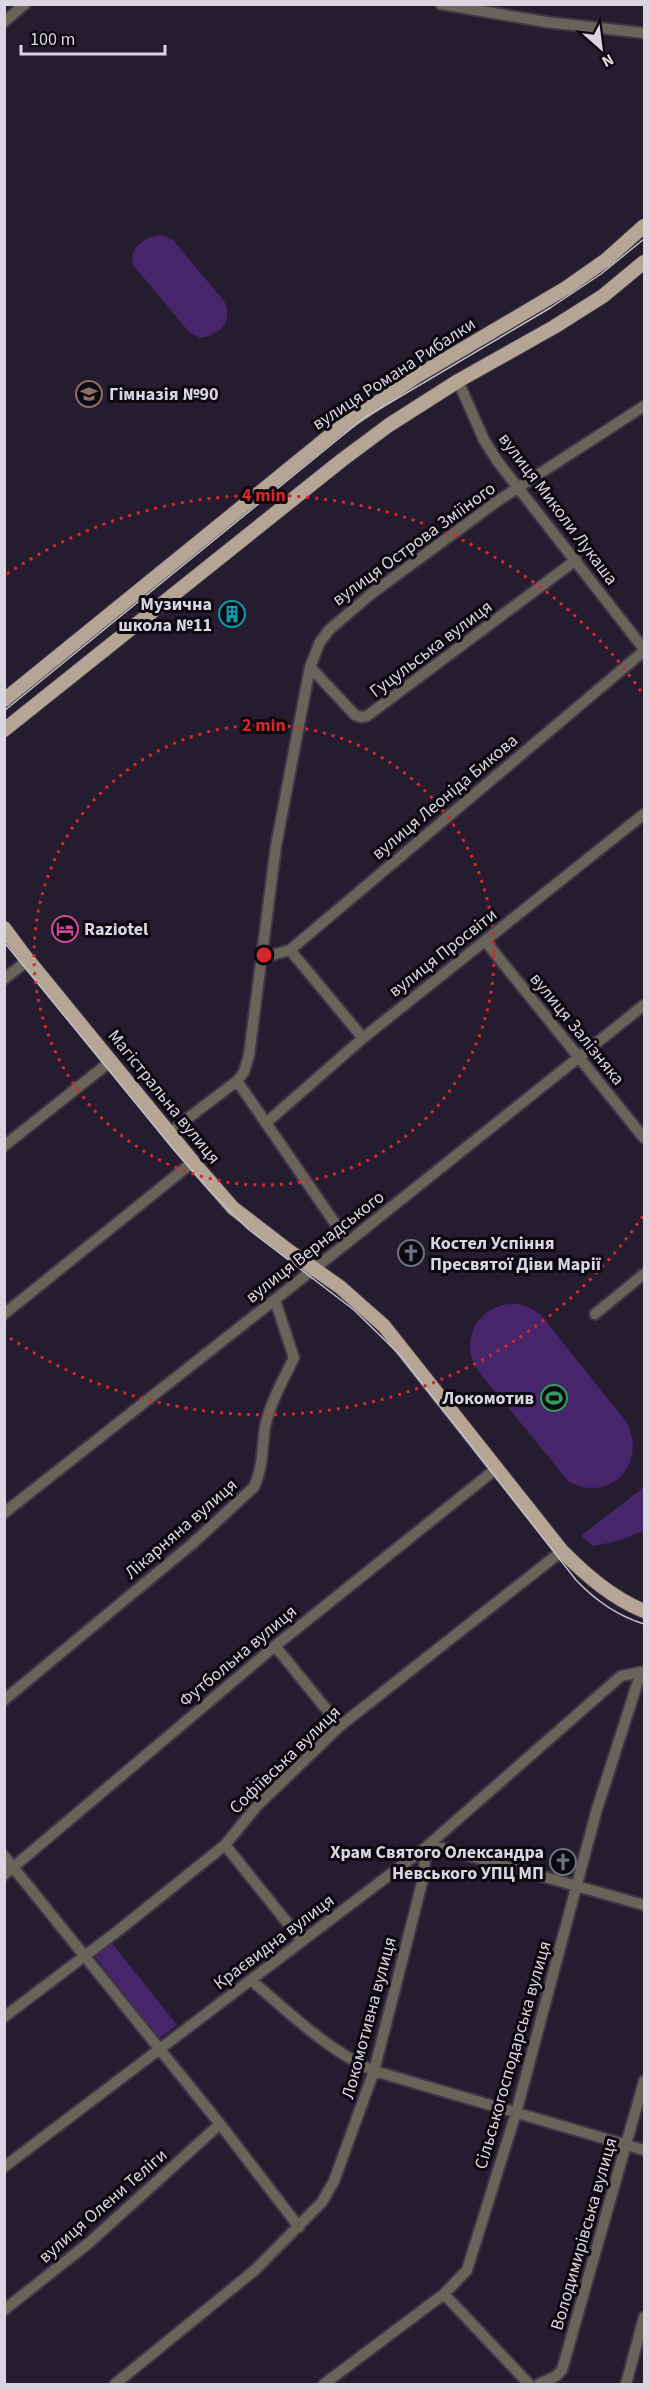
<svg xmlns="http://www.w3.org/2000/svg" width="649" height="2389" viewBox="0 0 649 2389" font-family="'Source Sans 3',sans-serif">
	<style>
		.green { fill: #47256a }
		.lines { fill: none; stroke-linecap: round; stroke-linejoin: round }
		.minor-casing { stroke: #3e3748; stroke-width: 14 }
		.major-casing { stroke: #3e3748; stroke-width: 16 }
		.minor { stroke: #6a635a; stroke-width: 10 }
		.major { stroke: #b5a594; stroke-width: 14 }
		.tram { stroke: #c3bfcb; stroke-width: 1.5 }
		.ring { fill: none; stroke: #d62828; stroke-width: 3; stroke-dasharray: 3 6 }
		.labels { text-anchor: middle; dominant-baseline: central; stroke-width: 6; stroke-linejoin: round; paint-order: stroke }
		.street-label { font-size: 18px; fill: #d9d5e1; stroke: #0c0911 }
		.poi-label { font-size: 18px; font-weight: bold; fill: #d9d5e1; stroke: #0c0911; text-anchor: start }
		.centre { fill: #d62828; stroke: #0c0911; stroke-width: 3 }
		.ring-label { font-size: 18px; text-anchor: middle; font-weight: bold; fill: #d62828; stroke: #0c0911; stroke-width: 6; stroke-linejoin: round; paint-order: stroke }
	</style>
	<rect width="100%" height="100%" fill="#251d2f"/>
	<path class="green" d="M161 235 173 240 224 301C234 321 220 335 200 338L189 332 133 265C129 247 145 237 161 235Z
		M518 1304 529 1307 541 1315 628 1424C646 1466 610 1503 569 1482L475 1367C460 1334 482 1302 518 1304Z
		M644 1487V1531L614 1542 593 1546 581 1536Z
		M110 1941 177 2025 159 2039 93 1954Z"/>
	<g class="lines">
		<defs>
			<path id="minor" d="M441 4 546 22 644 33
				M4 22 25 4
				M458 381 484 440 498 462 644 649
				M310 667 355 715 361 717 367 716 576 560
				M485 941 644 1138
				M290 950 363 1038
				M261 958 290 950 644 651
				M4 979 28 960
				M266 1123 363 1038 644 814
				M171 1134 179 1125 237 1081
				M4 1146 111 1061
				M348 1242 237 1081 244 1072 249 1055 276 846 310 667 320 642 329 630 371 594 499 500 644 406
				M4 1314 193 1162
				M595 1314 644 1274
				M4 1513 348 1242 644 1005
				M275 1646 340 1726
				M4 1700 192 1544 254 1487C263 1468 262 1448 265 1427 270 1403 283 1380 294 1358L275 1300
				M225 1845 302 1941
				M4 1856 220 2124 299 2227
				M4 1875 275 1646 497 1468
				M251 1980C291 2014 326 2049 374 2071L644 2150
				M4 2017 119 1930 225 1845 256 1807 340 1726 562 1551
				M4 2167 425 1848 621 1676 641 1672
				M444 2294 529 2384
				M4 2310 90 2242 220 2124
				M115 2384 255 2270 322 2202 334 2181 374 2071 424 1875 425 1848H442L644 1905
				M324 2384 444 2294 467 2270 516 2113 597 1809 641 1672
				M539 2384 556 2376 562 2370 644 2081
				M626 2384 644 2317"/>
			<path id="major" d="M4 700 338 429 417 376 566 288 606 260 644 226
				M4 730 342 460 389 425 458 381 554 327 603 296 644 262
				M4 928 24 955 193 1162 233 1208 289 1251 340 1287 384 1326 562 1551C586 1575 612 1598 644 1611"/>
		</defs>
		<use href="#minor" class="minor-casing"/>
		<use href="#major" class="major-casing"/>
		<use href="#minor" class="minor"/>
		<use href="#major" class="major"/>
		<path class="tram" d="M4 711 364 418 550 308 601 274 644 239
			M4 942 174 1150 210 1191 248 1229 354 1310 400 1355 576 1580C595 1600 618 1616 644 1624"/>
	</g>
	<g class="ring">
		<circle cx="264" cy="955" r="230"/>
		<path d="M643 1216A460 460 0 0 1 7 1336M7 574A460 460 0 0 1 643 694"/>
	</g>
	<defs>
		<symbol id="school-ring" viewBox="-11 -11 22 22"><circle r="9.5" fill="#0c0911" stroke="#8d6e63" stroke-width="1.5"/><path d="M0-5L7-2L0 1L-7-2ZM-4 1L0 2.5L4 1V4Q0 6-4 4Z" fill="#8d6e63"/></symbol>
		<symbol id="building-ring" viewBox="-11 -11 22 22"><circle r="9.5" fill="#0c0911" stroke="#0f9aa8" stroke-width="1.5"/><path d="M-4-6H4V6H1V3H-1V6H-4ZM-2.5-4.3h1.7v1.8h-1.7ZM.8-4.3h1.7v1.8H.8ZM-2.5-1h1.7V.8h-1.7ZM.8-1h1.7V.8H.8Z" fill="#0f9aa8"/></symbol>
		<symbol id="hotel-ring" viewBox="-11 -11 22 22"><circle r="9.5" fill="#0c0911" stroke="#d1479c" stroke-width="1.5"/><path d="M-6-4.5h1.5V1H6V5H4.5V3h-9V5H-6ZM-4 0a1.8 1.8 0 1 1 3.6 0ZM.5 0V-2.5h3Q6-2.5 6 0Z" fill="#d1479c"/></symbol>
		<symbol id="church-ring" viewBox="-11 -11 22 22"><circle r="9.5" fill="#0c0911" stroke="#6b7280" stroke-width="1.5"/><path d="M-1.2-6h2.4v3.5h3.3v2.4h-3.3V6h-2.4V-.1h-3.3v-2.4h3.3Z" fill="#6b7280"/></symbol>
		<symbol id="stadium-ring" viewBox="-11 -11 22 22"><circle r="9.5" fill="#0c0911" stroke="#2e9e5b" stroke-width="1.5"/><path d="M0-5a6.5 5 0 1 0 0 10a6.5 5 0 1 0 0-10ZM-3.5-1.8h7v3.6h-7Z" fill="#2e9e5b"/></symbol>
	</defs>
	<g fill-rule="evenodd">
		<use href="#school-ring" x="74" y="379" width="30" height="30"/>
		<use href="#building-ring" x="217" y="599" width="30" height="30"/>
		<use href="#hotel-ring" x="50" y="914" width="30" height="30"/>
		<use href="#church-ring" x="396" y="1238" width="30" height="30"/>
		<use href="#stadium-ring" x="539" y="1383" width="30" height="30"/>
		<use href="#church-ring" x="548" y="1847" width="30" height="30"/>
	</g>
	<g class="labels">
		<g class="street-label">
			<text transform="translate(394 374) rotate(-33)">вулиця Романа Рибалки</text>
			<text transform="translate(558 509) rotate(53)">вулиця Миколи Лукаша</text>
			<text transform="translate(414 544) rotate(-36)">вулиця Острова Зміїного</text>
			<text transform="translate(431 649) rotate(-37)">Гуцульська вулиця</text>
			<text transform="translate(445 797) rotate(-40)">вулиця Леоніда Бикова</text>
			<text transform="translate(443 953) rotate(-38)">вулиця Просвіти</text>
			<text transform="translate(577 1029) rotate(51)">вулиця Залізняка</text>
			<text transform="translate(164 1097) rotate(51)">Магістральна вулиця</text>
			<text transform="translate(315 1247) rotate(-38)">вулиця Вернадського</text>
			<text transform="translate(181 1529) rotate(-41)">Лікарняна вулиця</text>
			<text transform="translate(238 1656) rotate(-40)">Футбольна вулиця</text>
			<text transform="translate(285 1760) rotate(-44)">Софіївська вулиця</text>
			<text transform="translate(274 1942) rotate(-37)">Краєвидна вулиця</text>
			<text transform="translate(369 2018) rotate(-75)">Локомотивна вулиця</text>
			<text transform="translate(513 2055) rotate(-74)">Сільськогосподарська вулиця</text>
			<text transform="translate(103 2206) rotate(-41)">вулиця Олени Теліги</text>
			<text transform="translate(584 2234) rotate(-74)">Володимирівська вулиця</text>
		</g>
		<g class="poi-label">
			<text x="109" y="394">Гімназія №90</text>
			<text x="212" y="604" text-anchor="end">Музична<tspan x="212" dy="21">школа №11</tspan></text>
			<text x="84" y="929">Raziotel</text>
			<text x="430" y="1243">Костел Успіння<tspan x="430" dy="21">Пресвятої Діви Марії</tspan></text>
			<text x="534" y="1398" text-anchor="end">Локомотив</text>
			<text x="544" y="1852" text-anchor="end">Храм Святого Олександра<tspan x="544" dy="21">Невського УПЦ МП</tspan></text>
		</g>
	</g>
	<circle cx="264" cy="955" r="9" class="centre"/>
	<g class="ring-label">
		<text x="264" y="501">4 min</text>
		<text x="264" y="731">2 min</text>
	</g>
	<rect width="649" height="2389" fill="none" stroke="#d9d5e1" stroke-width="12"/>
	<g transform="translate(601 48) rotate(152)" stroke="#0c0911" stroke-width="4.5" paint-order="stroke">
	<path d="M0-4.5L10 22L0 15L-10 22Z" fill="#d9d5e1"/>
	<text y="-9" font-size="16" font-weight="bold" text-anchor="middle" fill="#d9d5e1">N</text>
	</g>
	<path d="M21 45v9h144v-9" fill="none" stroke="#d9d5e1" stroke-width="3"/>
	<text x="30" y="45" font-size="18" fill="#d9d5e1" stroke="#0c0911" stroke-width="4.5" paint-order="stroke">100 m</text>
</svg>
